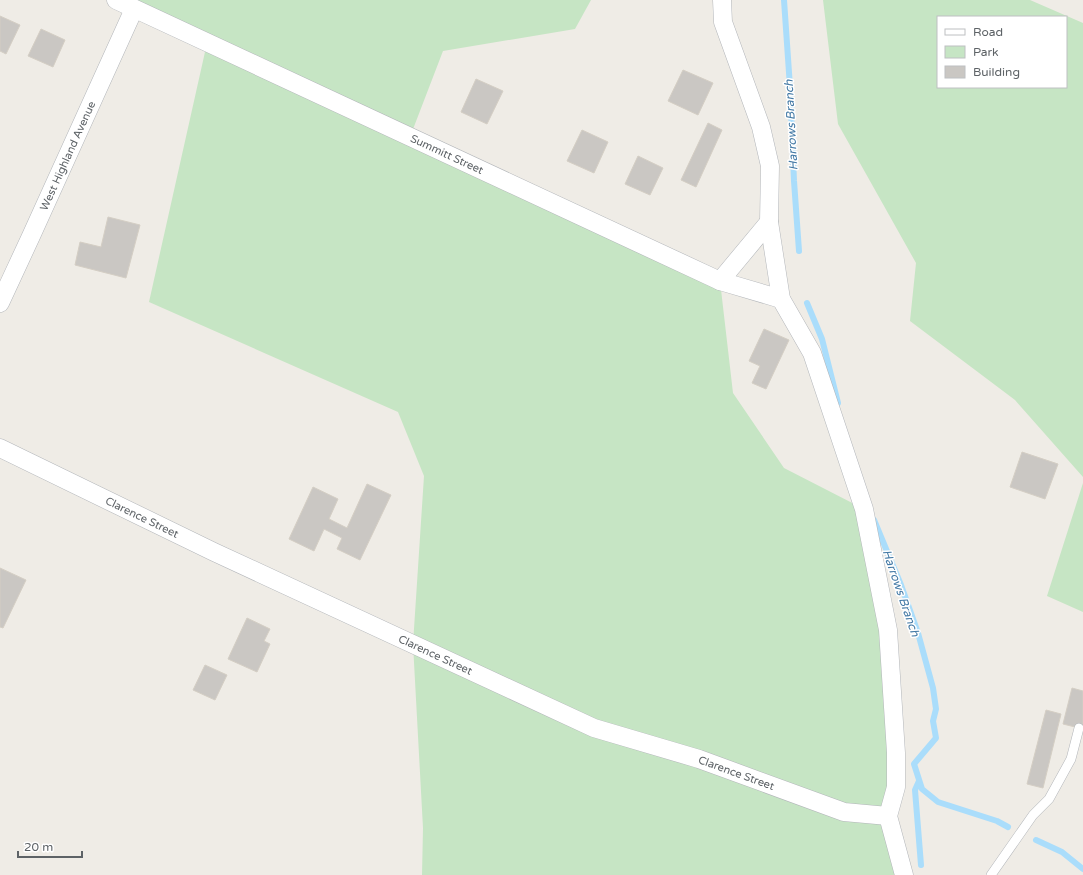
<svg xmlns="http://www.w3.org/2000/svg" width="1083" height="875" viewBox="0 0 1083 875" font-family="'Varela Round',sans-serif">
	<style>
		.green { fill: #c6e5c4; fill-rule: evenodd }
		.lines { fill: none; stroke-linecap: round; stroke-linejoin: round }
		.stream { stroke: #aaddfb; stroke-width: 6 }
		.building { fill: #cac7c3; stroke: #d4cec4 }
		.service-casing { stroke: #b3b6ba; stroke-width: 10 }
		.minor-casing { stroke: #b3b6ba; stroke-width: 19 }
		.service { stroke: #fff; stroke-width: 9 }
		.minor { stroke: #fff; stroke-width: 18 }
		.labels { text-anchor: middle; dominant-baseline: central; stroke-width: 3; stroke-linejoin: round; paint-order: stroke }
		.street-label { font-size: 11px; fill: #5d6266; stroke: #fff }
		.water-label { font-size: 12px; font-style: italic; fill: #4379a5; stroke: #fff }
	</style>
	<rect width="100%" height="100%" fill="#efece6"/>
	<path class="green" d="M116 0H591L575 29 443 51 410 137 720 281 733 393 784 468 864 509 888 630V816L904 875H422L423 828 413 644 424 476 398 412 149 302 207 43Z
		M823 0H1030L1083 23V477L1015 400 910 321 916 263 838 124ZM938 17H1066V87H938Z
		M1083 483V612L1047 596Z"/>
	<g class="lines">
		<path class="stream" d="M784 0 790 87 794 181 799 251
			M807 303 822 339 838 403
			M874 520 901 585 918 633 933 688 936 709 933 721 936 738 914 764 922 789 938 802 997 821 1008 827
			M919 781 915 790 921 865
			M1036 840 1062 852 1083 869"/>
	</g>
	<path class="building" d="M0 16 20 25 6 54 0 51Z
		M41 29 65 40 53 67 28 56Z
		M683 70 713 83 698 115 668 101Z
		M476 79 503 91 487 124 461 112Z
		M708 123 722 130 696 187 681 180Z
		M582 130 608 142 594 173 567 161Z
		M638 156 663 168 650 195 625 184Z
		M108 217 140 225 126 278 75 265 80 242 101 247Z
		M764 329 789 340 766 389 752 383 760 366 749 361Z
		M1022 452 1058 464 1045 499 1010 487Z
		M367 484 391 495 360 560 337 549 342 538 324 529 314 551 289 539 313 487 338 499 329 519 347 528Z
		M0 568 26 580 3 628 0 627Z
		M247 618 270 629 264 641 270 644 257 672 228 659Z
		M205 665 227 675 215 700 193 690Z
		M1072 688 1083 691V729L1063 724Z
		M1046 710 1061 714 1043 788 1027 784Z"/>
	<g class="lines">
		<defs>
			<path id="service" d="M991 875 1033 815 1049 799 1071 759 1079 728"/>
			<g id="minor">
				<path id="s1" d="M116 0 720 281 781 299"/>
				<path d="M722 0 723 22 761 127 770 166 769 222 781 299 812 353 864 509 888 630 896 753V787L888 816 904 875"/>
				<path d="M720 281 769 222"/>
				<path id="s2" d="M0 303 32 234 134 9"/>
				<path id="s3" d="M0 448 214 552 594 728 699 759 844 812 888 816"/>
			</g>
		</defs>
		<use href="#service" class="service-casing"/>
		<use href="#minor" class="minor-casing"/>
		<use href="#service" class="service"/>
		<use href="#minor" class="minor"/>
	</g>
	<g class="labels">
		<g class="street-label">
			<text stroke="none"><textPath href="#s1" startOffset="365">Summitt Street</textPath></text>
			<text stroke="none"><textPath href="#s2" startOffset="162">West Highland Avenue</textPath></text>
			<text stroke="none"><textPath href="#s3" startOffset="158">Clarence Street</textPath></text>
			<text stroke="none"><textPath href="#s3" startOffset="482">Clarence Street</textPath></text>
			<text stroke="none"><textPath href="#s3" startOffset="806">Clarence Street</textPath></text>
		</g>
		<g class="water-label">
			<text transform="translate(791 125) rotate(-93)">Harrows Branch</text>
			<text transform="translate(901 593) rotate(71)">Harrows Branch</text>
		</g>
	</g>
	<rect x="937" y="16" width="130" height="72" fill="#ffffff" stroke="#bec0c2"/>
	<rect x="945" y="29" width="20" height="6" fill="#ffffff" stroke="#bec0c2"/>
	<text x="973" y="36" font-size="12" fill="#5d6266">Road</text>
	<rect x="945" y="46" width="20" height="12" fill="#c6e5c4" stroke="#bec0c2"/>
	<text x="973" y="56" font-size="12" fill="#5d6266">Park</text>
	<rect x="945" y="66" width="20" height="12" fill="#cac7c3" stroke="#bec0c2"/>
	<text x="973" y="76" font-size="12" fill="#5d6266">Building</text>
	<path d="M18 851v6h64v-6" fill="none" stroke="#5d6266" stroke-width="2"/>
	<text x="24" y="851" font-size="12" fill="#5d6266" stroke="#ffffff" stroke-width="3" paint-order="stroke">20 m</text>
</svg>
